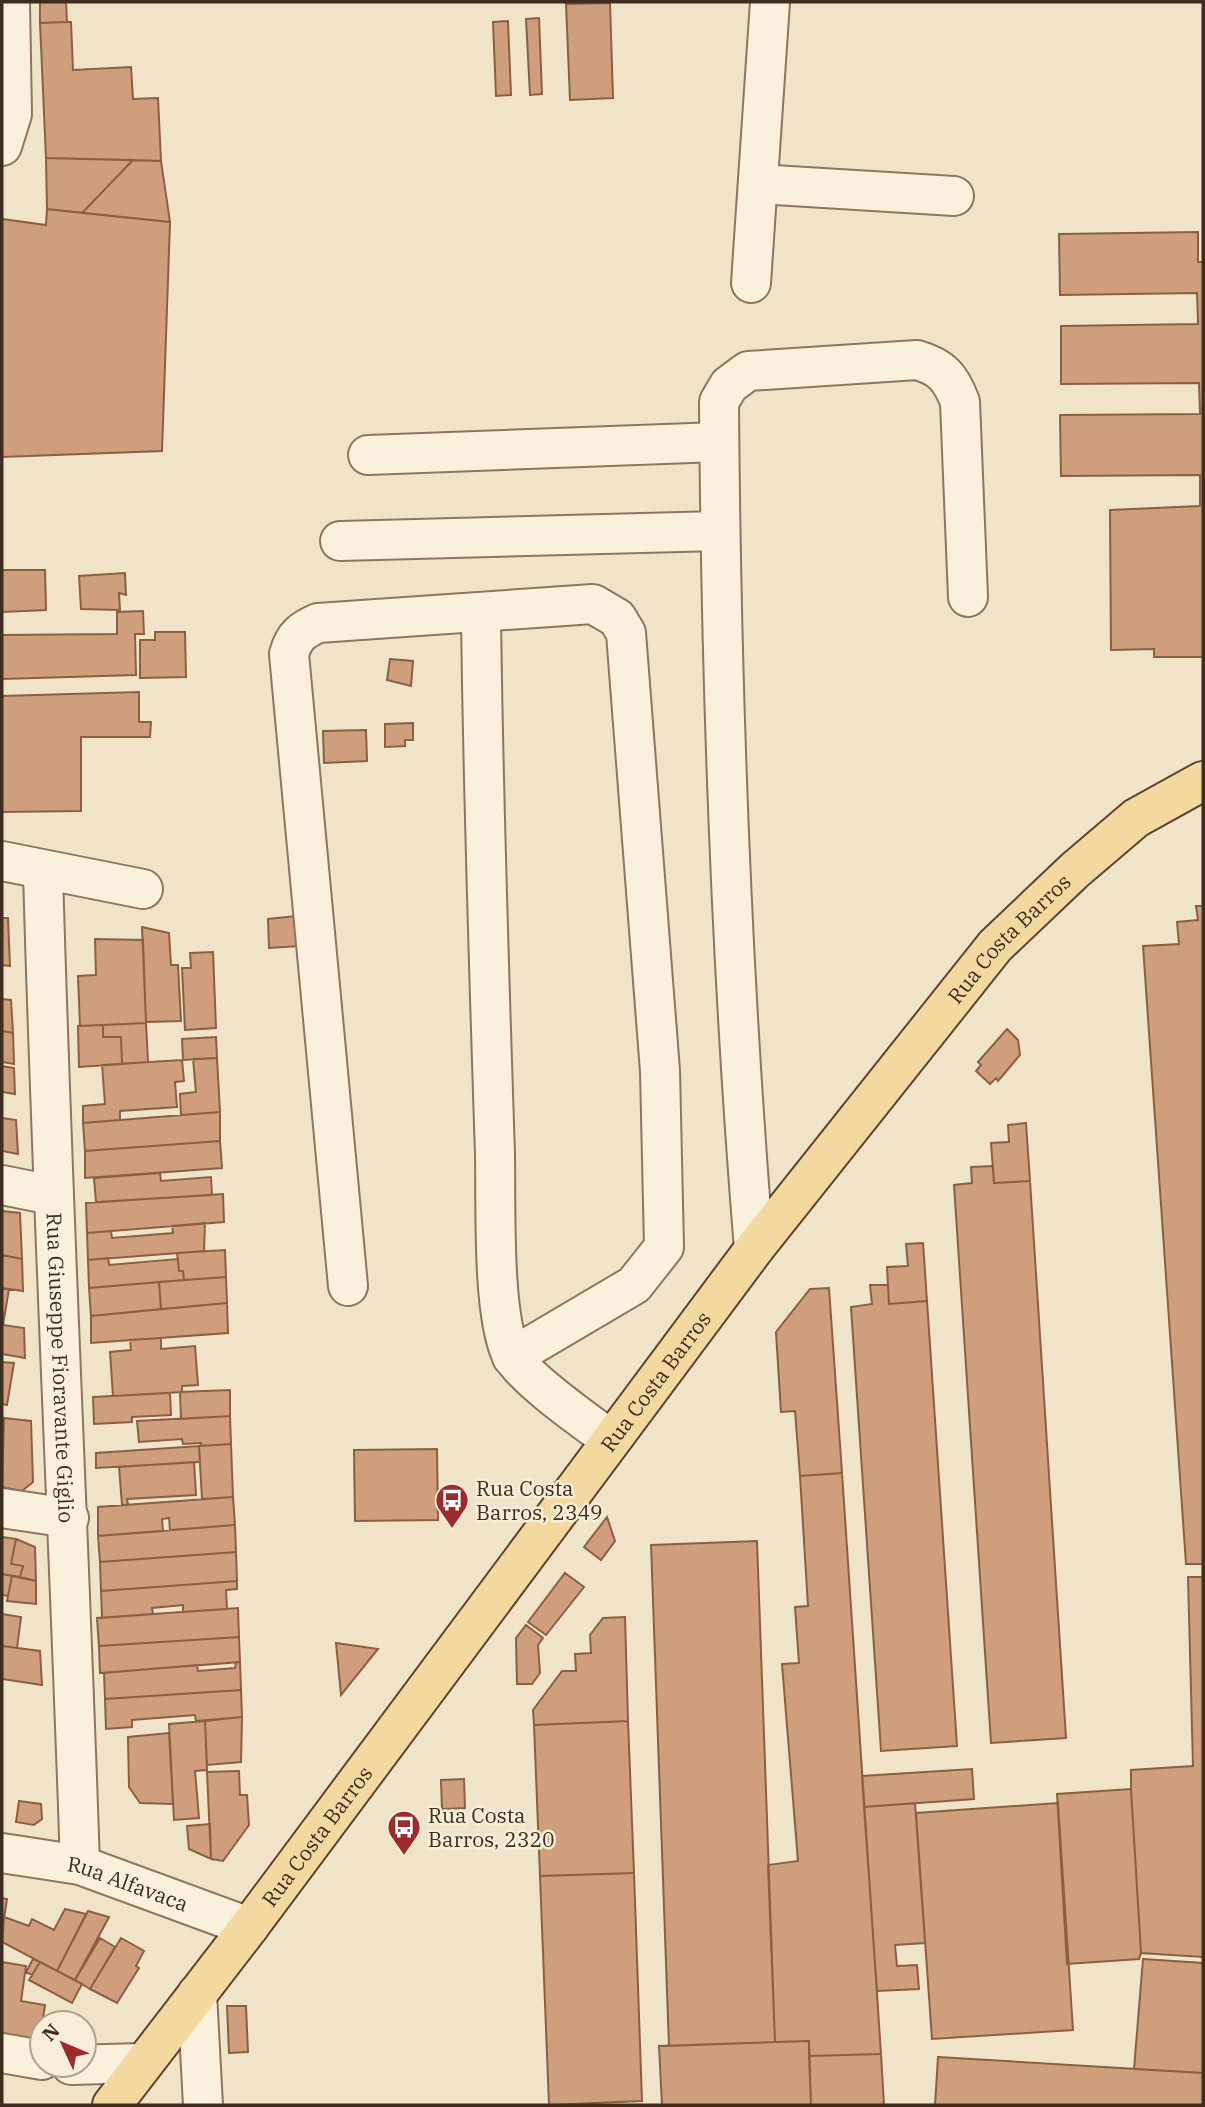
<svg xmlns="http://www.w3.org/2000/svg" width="1205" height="2107" viewBox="0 0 1205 2107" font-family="'IBM Plex Serif',serif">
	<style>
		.building { fill: #cf9f7d; stroke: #8d5f41; stroke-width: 2 }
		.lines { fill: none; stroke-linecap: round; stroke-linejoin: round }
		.minor-casing { stroke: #8d765c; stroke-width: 42 }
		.major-casing { stroke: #5b4430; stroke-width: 42 }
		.minor { stroke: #faf1dc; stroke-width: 38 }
		.major { stroke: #f3d9a0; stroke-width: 38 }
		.labels { text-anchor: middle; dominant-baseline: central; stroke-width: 5; stroke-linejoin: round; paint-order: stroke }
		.street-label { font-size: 21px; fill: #3d2e20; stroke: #f7eed8 }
		.poi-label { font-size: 21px; fill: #3d2e20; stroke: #f7eed8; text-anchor: start }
	</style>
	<rect width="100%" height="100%" fill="#f0e4c8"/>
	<path class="building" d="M40 2H66L67 22 40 23Z
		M610 3 613 98 570 100 566 4Z
		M539 18 542 94 530 95 526 19Z
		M508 21 511 95 496 96 493 22Z
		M67 22H71L73 70 131 67 133 99 158 98 161 161 46 158 40 23Z
		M46 158 133 160 82 213 47 209Z
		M133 160 161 161 170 222 82 213Z
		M47 209 170 222 162 451 2 457V219L46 225Z
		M1198 232V262H1203V657H1154V649L1111 650 1110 510 1200 506V475L1061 476 1060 415 1200 414 1199 383 1061 384V326L1198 324 1197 293 1060 295 1059 234Z
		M2 570H45L46 610 2 612Z
		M125 573 126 595 119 593 120 610 81 609 79 576Z
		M143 611 144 634H135L136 675 2 679V635L117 634V612Z
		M155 632H185L186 677 140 678V640H155Z
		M390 659 413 661 411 686 387 680Z
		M139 692V722H151L150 737H81V811L2 812V696Z
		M413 723V740H405V746L385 747V724Z
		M366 730 367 761 324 763 323 731Z
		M1196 906H1203V1564H1186L1143 946 1179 944 1177 922 1198 920Z
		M296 916 299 946 269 948 268 919Z
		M2 918H8L10 966 2 965Z
		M142 927 169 933 171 965H178L181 1021 146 1022Z
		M95 939 143 940 146 1023 80 1026 78 976 96 975Z
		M213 952 216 1028 185 1030 182 968H191L190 953Z
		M2 999 11 1000 13 1033 2 1031Z
		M146 1023 148 1062 122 1064 121 1037H103V1025Z
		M103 1025V1037H121L122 1064 79 1067 78 1026Z
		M1007 1029 1018 1040 1020 1055 998 1081 996 1078 990 1084 976 1071 981 1065 978 1062Z
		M2 1031 13 1033 14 1064 2 1062Z
		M216 1037 217 1058 183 1060 182 1039Z
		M217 1058 220 1112 181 1115 180 1094 196 1092 193 1059Z
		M182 1060 184 1081 175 1082 177 1107 120 1111V1120L83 1123V1106L105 1104 102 1065Z
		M2 1066 14 1068 15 1094 2 1092Z
		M220 1112V1141L85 1151 83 1123Z
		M2 1118 16 1120 18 1154 2 1151Z
		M1026 1123 1030 1181 994 1183 991 1143 1009 1142 1008 1125Z
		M220 1141 222 1168 85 1178V1151Z
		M993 1166 994 1183 1030 1181 1066 1738 991 1743 954 1185 972 1183 971 1167Z
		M160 1173 161 1181 211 1177 212 1195 96 1202 94 1178Z
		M223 1194 224 1222 87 1233 86 1203Z
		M2 1211 20 1213 22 1259 2 1255Z
		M205 1223 204 1251 88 1260 87 1233 111 1231 112 1238 173 1233 172 1226Z
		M923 1243 927 1301 889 1304 887 1267 908 1266 906 1244Z
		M225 1250 226 1277 184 1280 183 1271H179L177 1253Z
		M2 1255 22 1259 23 1291 2 1288Z
		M108 1258 109 1265 178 1259 179 1271H183L184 1280 89 1288 88 1260Z
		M226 1277 227 1303 161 1309 159 1282Z
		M159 1282 161 1309 91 1316 89 1288Z
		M870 1285H888L889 1304 927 1301 957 1746 881 1751 851 1307 872 1304Z
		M2 1288 9 1289 3 1325 24 1328 25 1358 2 1354Z
		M829 1288 842 1473 800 1476 795 1411 781 1412 776 1332 810 1289Z
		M227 1303 228 1333 91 1343V1316Z
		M161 1338V1349L195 1346 198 1385 182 1386V1392L113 1396 110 1352 131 1350 130 1340Z
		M2 1362 14 1363 7 1405 2 1404Z
		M230 1390V1416L181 1419 180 1392Z
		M170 1393 171 1415 132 1417V1422L94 1424 93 1397Z
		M230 1416 231 1444 201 1446V1443L183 1444 182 1439 139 1442 137 1421Z
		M4 1418 31 1421 33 1482 22 1491 2 1487Z
		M231 1444 233 1497 202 1499 199 1446Z
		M199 1446 200 1462 96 1468V1453Z
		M437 1449 438 1520 355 1521 354 1450Z
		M194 1462 196 1495 127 1499 128 1505H122L119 1467Z
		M842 1473 881 2054 809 2056V2041L775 2042 768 1865 798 1861 782 1664 799 1663 795 1607 808 1606 800 1476Z
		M233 1497 235 1525 170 1530 169 1518 162 1519 163 1531 98 1536V1507Z
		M607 1517 615 1541 601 1560 584 1547Z
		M235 1525 236 1552 100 1562 98 1536Z
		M2 1537 16 1539 11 1564 23 1566 20 1577 2 1574Z
		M16 1539 35 1547 36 1581 20 1577 23 1566 11 1564Z
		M757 1541 775 2042 669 2046 651 1545Z
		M236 1552 237 1581 101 1591 100 1562Z
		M565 1573 584 1587 546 1635 528 1622Z
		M2 1574 12 1576 8 1596 2 1595Z
		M12 1576 36 1581V1604L7 1601Z
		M1188 1577H1203V1957L1141 1953 1131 1789V1770L1193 1766Z
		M237 1581V1589L226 1590 227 1609 183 1612V1605L152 1608 153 1614 102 1618 101 1591Z
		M238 1608 239 1637 99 1646 97 1618Z
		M2 1614 21 1617 17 1648 2 1646Z
		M625 1617 628 1721 534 1725 533 1710 562 1671H576L575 1654 591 1653 590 1635 603 1618Z
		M526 1625 543 1638 538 1645 540 1673 532 1684H517L516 1638Z
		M239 1637 240 1662 100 1673 99 1646Z
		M336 1643 378 1649 341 1695Z
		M2 1646 40 1651 42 1685 2 1679Z
		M236 1662H240L241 1690 105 1699 104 1673 197 1665 198 1671 235 1668Z
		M241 1690 242 1717 196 1721 195 1715 132 1720V1727L106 1729 105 1699Z
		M242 1717 241 1762 207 1765 205 1721Z
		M205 1721 207 1770 195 1771 199 1818 174 1820 169 1724Z
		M628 1721 634 1873 540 1876 534 1725Z
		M169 1733 173 1804 140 1803 129 1787 128 1737Z
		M972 1769 974 1799 864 1807 862 1776Z
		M239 1771 240 1795H247L249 1825 223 1861 211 1859 207 1772Z
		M464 1779 465 1808 442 1809 441 1780Z
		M1131 1789 1141 1953 1139 1959 1067 1964 1057 1794Z
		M19 1801 41 1804 42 1819 34 1825 16 1822Z
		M915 1803 925 1943 895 1945 897 1966 917 1965 919 1989 877 1991 864 1807Z
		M1058 1803 1073 2030 932 2039 916 1813Z
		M210 1824 211 1859 189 1849 187 1826Z
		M634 1873 642 2101 549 2105 540 1876Z
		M2 1898 7 1899 2 1931Z
		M65 1909 86 1914 57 1971 2 1942 4 1917 29 1926 32 1919 54 1930Z
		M88 1911 109 1917 75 1980 57 1971Z
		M100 1938 115 1947 90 1989 75 1980Z
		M121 1938 144 1951 136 1966 139 1968 117 2003 90 1989Z
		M33 1959 40 1962 32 1975 26 1972Z
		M1143 1959 1203 1963V2073L1134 2069Z
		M2 1962 26 1966 21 2001 45 2005 39 2044 2 2038Z
		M40 1962 82 1984 72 2003 29 1980Z
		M227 2006H246L248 2052 229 2053Z
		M809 2041 811 2105H662L659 2046Z
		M881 2054 884 2105H811L809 2056Z
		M938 2057 1203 2073V2105H935Z"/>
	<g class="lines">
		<defs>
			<g id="minor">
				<path d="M2 146 12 114 10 2"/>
				<path d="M758 184 954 196"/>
				<path d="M751 283 770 2"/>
				<path d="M368 455 719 442"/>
				<path d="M340 541 719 531"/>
				<path d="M481 613C483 793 489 973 495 1154 496 1203 492 1313 511 1354 523 1378 588 1423 611 1440"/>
				<path d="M2 861 143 889"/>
				<path id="s1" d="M43 871C52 1202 69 1534 80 1865"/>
				<path d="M2 1185 52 1195"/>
				<path d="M754 1249C731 967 721 685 719 402L729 385 748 371 917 360C942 367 951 378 960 402L968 597"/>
				<path d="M348 1286 289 654C294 636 302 630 318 623L593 604 617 618 626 633 660 1071 664 1247 634 1285 512 1357"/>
				<path d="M2 1508 69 1518"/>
				<path id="s2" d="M2 1853 80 1865 249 1927"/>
				<path d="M197 1994 203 2105"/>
				<path d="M2 2053 42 2060"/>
				<path d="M71 2065 141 2063"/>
			</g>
			<g id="major">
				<path id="s3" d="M112 2105 249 1927 754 1249 995 946 1075 870 1136 818 1203 781"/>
			</g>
		</defs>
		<use href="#minor" class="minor-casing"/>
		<use href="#major" class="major-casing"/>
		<use href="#minor" class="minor"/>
		<use href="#major" class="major"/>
	</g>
	<defs>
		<symbol id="bus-pin" viewBox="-11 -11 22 30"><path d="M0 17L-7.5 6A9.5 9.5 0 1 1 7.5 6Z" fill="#9e2a2b" stroke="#f7eed8"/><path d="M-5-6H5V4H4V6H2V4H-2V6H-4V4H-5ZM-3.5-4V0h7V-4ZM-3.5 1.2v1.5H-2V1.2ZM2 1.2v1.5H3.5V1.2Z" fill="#fff"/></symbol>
	</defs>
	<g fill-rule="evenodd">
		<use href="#bus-pin" x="433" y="1481" width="38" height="52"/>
		<use href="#bus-pin" x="385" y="1808" width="38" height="52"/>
	</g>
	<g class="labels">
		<g class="street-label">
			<text stroke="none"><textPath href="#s3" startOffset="1472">Rua Costa Barros</textPath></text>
			<text stroke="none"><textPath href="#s1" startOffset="497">Rua Giuseppe Fioravante Giglio</textPath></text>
			<text stroke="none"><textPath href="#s3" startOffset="905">Rua Costa Barros</textPath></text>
			<text stroke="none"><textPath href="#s3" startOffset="338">Rua Costa Barros</textPath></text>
			<text stroke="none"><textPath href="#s2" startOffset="130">Rua Alfavaca</textPath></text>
		</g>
		<g class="poi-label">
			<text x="476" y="1488">Rua Costa<tspan x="476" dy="24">Barros, 2349</tspan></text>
			<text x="428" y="1815">Rua Costa<tspan x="428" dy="24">Barros, 2320</tspan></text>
		</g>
	</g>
	<rect width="1205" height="2107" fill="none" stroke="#3d2e20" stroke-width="7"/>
	<g transform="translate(63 2044) rotate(314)"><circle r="33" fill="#f7eed8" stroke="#ada18e" stroke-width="2"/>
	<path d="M0-5L12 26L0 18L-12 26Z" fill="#9e2a2b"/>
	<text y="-10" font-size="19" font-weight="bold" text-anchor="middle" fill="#3d2e20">N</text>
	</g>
</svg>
